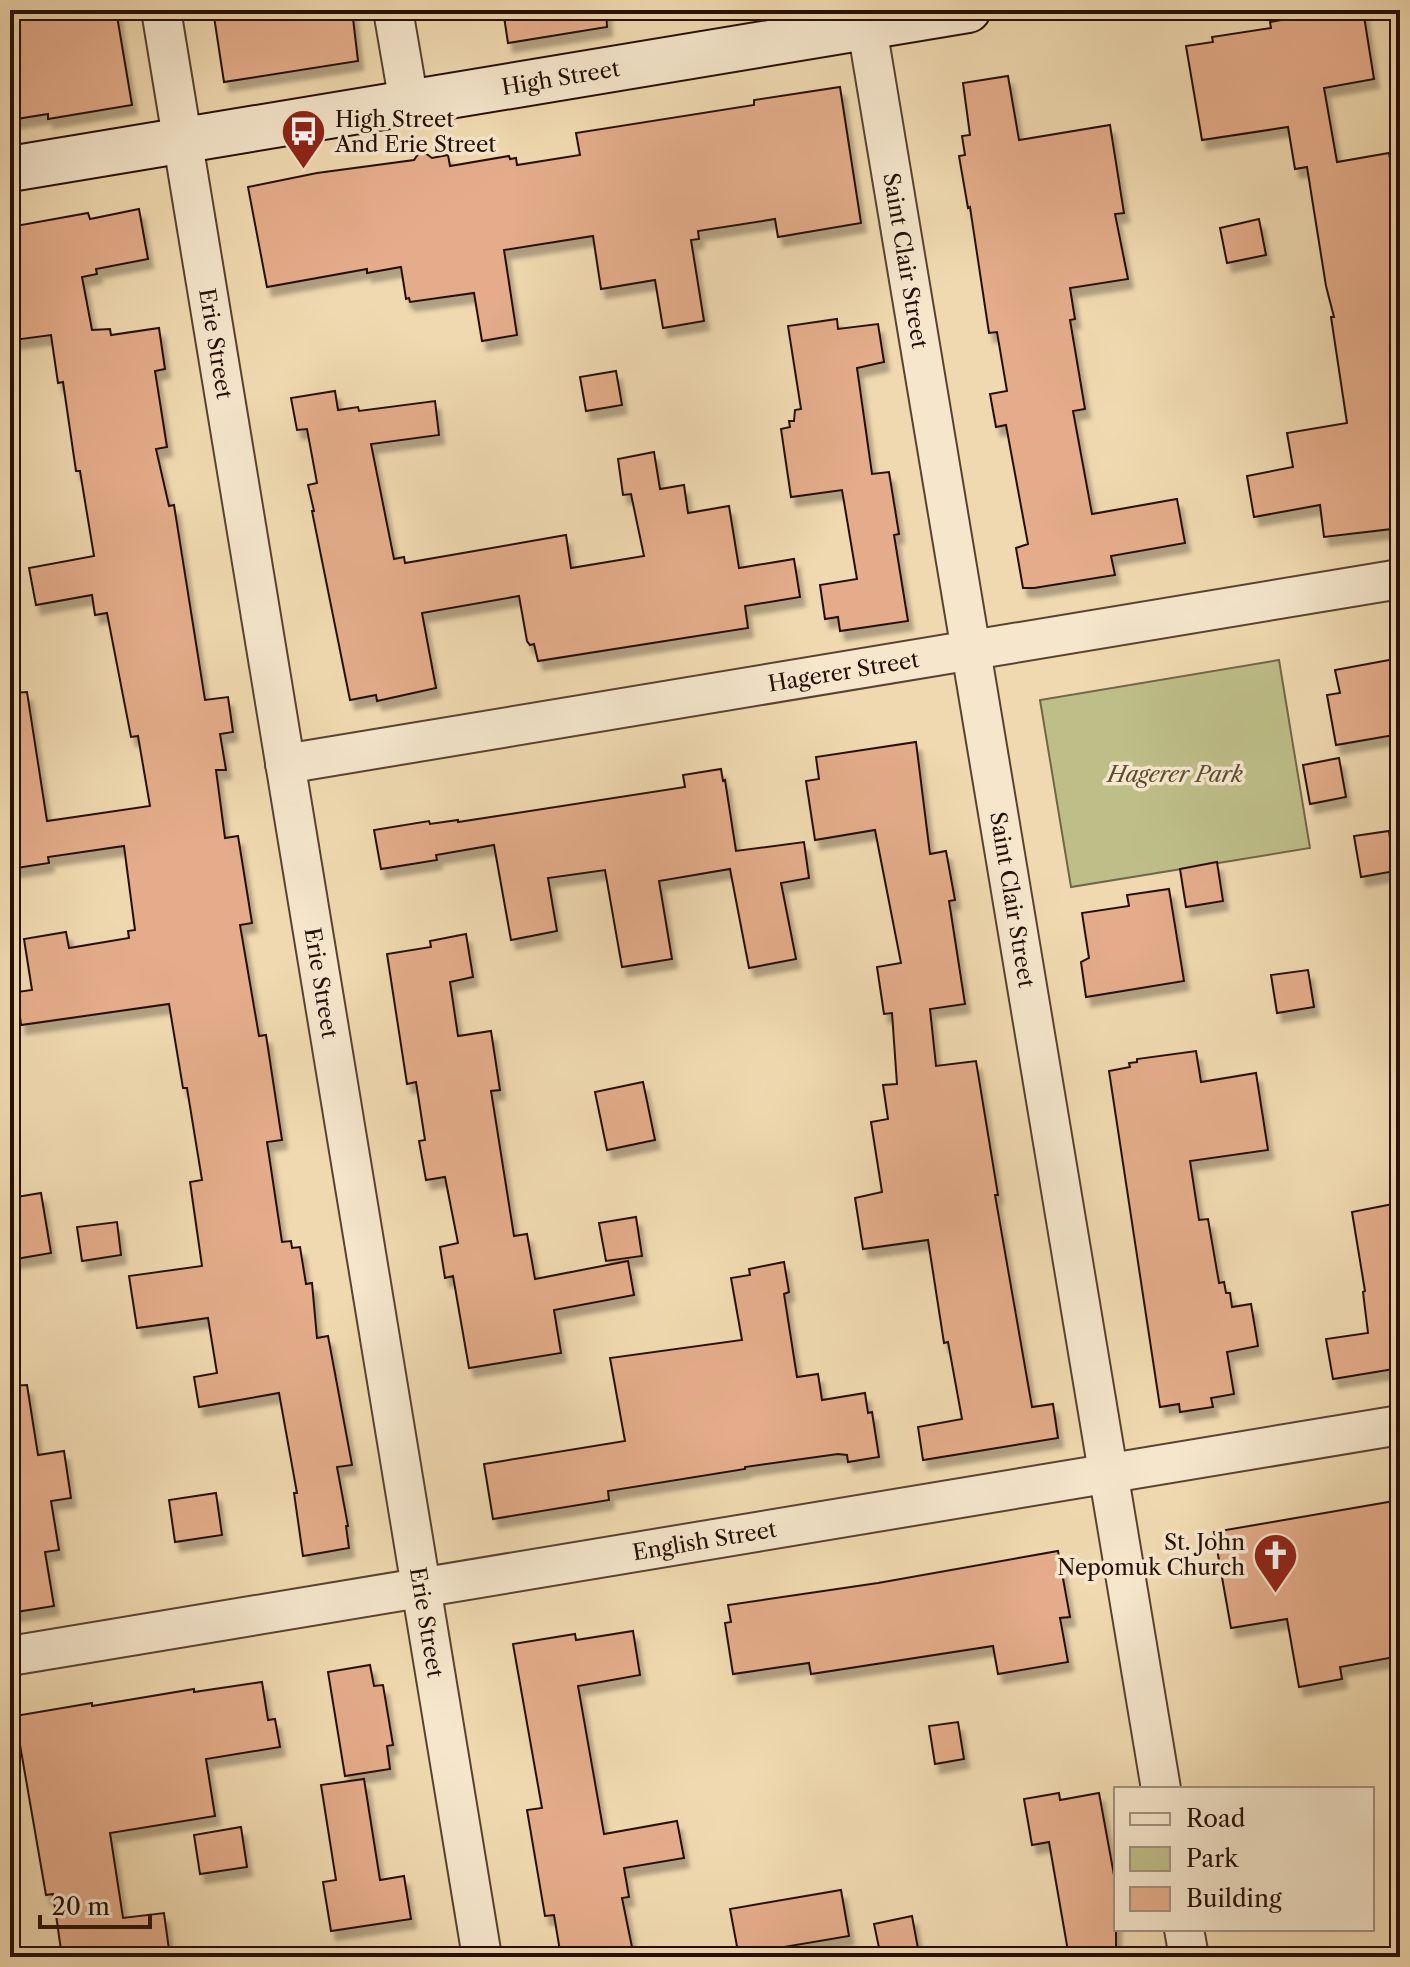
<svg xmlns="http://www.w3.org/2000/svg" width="1410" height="1967" viewBox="0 0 1410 1967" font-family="'Libre Caslon Text',serif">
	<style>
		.green { fill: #bebe88; stroke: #726648; stroke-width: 2 }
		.building { fill: #e4ac8a; stroke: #260f07; stroke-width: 2; filter: url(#shadow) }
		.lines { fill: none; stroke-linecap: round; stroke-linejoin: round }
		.street-casing { stroke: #584231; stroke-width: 42 }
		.secondary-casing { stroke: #260f07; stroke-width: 48 }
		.street { stroke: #f5e6cc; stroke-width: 38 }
		.secondary { stroke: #f5e6cc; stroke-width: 44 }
		.labels { text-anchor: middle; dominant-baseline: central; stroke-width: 7; stroke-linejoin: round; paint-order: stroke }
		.street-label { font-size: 22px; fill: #260f07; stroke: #f5e6cc }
		.poi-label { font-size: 22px; fill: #260f07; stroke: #f5e6cc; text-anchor: start }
		.park-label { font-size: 22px; font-style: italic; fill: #5b4c34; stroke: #f5e6cc }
	</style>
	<defs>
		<filter id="shadow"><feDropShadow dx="5" dy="9" stdDeviation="2" flood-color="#0004"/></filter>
	</defs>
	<rect width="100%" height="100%" fill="#f0d9b0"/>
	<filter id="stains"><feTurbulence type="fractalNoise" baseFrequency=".0025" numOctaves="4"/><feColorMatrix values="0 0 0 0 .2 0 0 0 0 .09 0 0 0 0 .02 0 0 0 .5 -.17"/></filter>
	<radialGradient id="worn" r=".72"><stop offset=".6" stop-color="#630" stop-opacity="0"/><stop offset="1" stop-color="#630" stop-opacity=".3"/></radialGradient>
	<path class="green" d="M1279 660 1310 848 1071 887 1040 700Z"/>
	<path class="building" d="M10 10H116L132 105 48 119V114L10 120Z
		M213 10H352L358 61 224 82Z
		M503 10H606L607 27 508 43Z
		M1337 10H1363L1374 79 1324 88 1337 162 1389 153 1397 195 1392 196 1400 246V528L1324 537 1320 505 1254 517 1247 476 1293 467 1287 433 1347 423 1331 317H1334L1326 286 1307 167 1295 169 1288 127 1202 140 1186 46 1213 42 1212 37 1271 28 1270 22Z
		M1008 76 1019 140 1110 125 1124 213 1115 214 1128 279 1070 288 1075 319 1070 320 1085 409 1073 411 1092 514 1177 499 1185 543 1111 556 1115 575 1034 588H1023L1016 548 1028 544 1006 425 996 427 990 394 1007 391 997 332 989 333 970 207 968 208 959 156 965 155 962 136 970 135 963 83Z
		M840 87 861 223 778 237 775 219 698 231 699 239 691 240 704 321 663 328 655 280 601 289 593 236 504 250 517 335 482 341 474 293 410 302 409 298 406 299 401 267 367 273V269L267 287 248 187 317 173 414 160 421 150 432 158 448 155 450 166 509 156 510 159 516 158 517 165 580 155 576 133 754 105V100Z
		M139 209 148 259 96 269 97 274 82 277 92 330 110 329 111 335 159 328 165 369 155 371 167 447 156 449 169 506 174 505 205 700 228 697 233 732 220 734 226 770H216L225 838 238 836 252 923 240 925 259 1036 266 1035 282 1140 267 1142 282 1242 291 1241 292 1248 300 1247 306 1284 312 1283 317 1338 328 1336 352 1465 337 1467 348 1526H346L349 1548 303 1556 294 1493H297L279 1393 199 1407 194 1377 217 1373 208 1318 137 1328 129 1276 202 1266 190 1182 202 1180 187 1088H183L169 1004 21 1025 17 992 32 990 24 939 66 932 69 948 129 938 128 931 135 930 124 846 48 857 49 863 10 869V693L27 692 47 821 150 806 138 736 131 737 107 613 95 615 92 595 36 605 29 568 94 556 80 471H76L63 382 58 383 51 335 14 340 10 314V227L88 213 90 219Z
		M1259 219 1266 255 1227 263 1220 228Z
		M837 319 838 329 878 324 884 362 857 368 872 474 889 472 899 534 894 535 908 621 840 631 838 617 825 619 820 585 857 579 842 490 791 497 781 429 790 427 789 421H794L795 410 801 409 788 326Z
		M616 371 622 405 586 411 580 377Z
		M335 391 338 410 358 407 359 411 435 401 439 435 371 444 394 559 404 557 405 563 566 535 571 568 644 556 631 494 623 495 618 459 654 452 660 489 684 485 688 513 729 506 739 568 794 559 800 597 745 606 748 628 538 661 534 644 530 645 527 641 519 596 422 613 436 688 377 701 376 695 350 700 312 511H314L308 485 317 483 307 429 297 430 291 398Z
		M1400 658V734L1336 745 1327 695 1340 693 1335 670Z
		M916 742 930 854 946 851 955 900 949 901 965 1004 930 1009 936 1066 976 1061 998 1195H995L1032 1407 1053 1404 1058 1438 923 1460 918 1427 962 1419 948 1342 944 1343 928 1240 863 1249 855 1198 882 1192 871 1122 888 1119 883 1085 897 1084 892 1013 884 1014 877 967 901 963 875 830 815 840 806 781 819 779 816 757Z
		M1339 758 1346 797 1310 804 1303 765Z
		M721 769 723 781 725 780 736 851 804 842 809 878 781 883 796 959 749 968 730 869 659 881 672 959 622 967 605 870 548 878 557 931 511 940 494 845 436 855 437 860 381 869 374 830 429 821 430 824 458 820V822L685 787 683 775Z
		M1389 831 1395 871 1361 877 1354 836Z
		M1217 862 1223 901 1186 907 1180 869Z
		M1169 889 1184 981 1086 997 1081 962 1089 958 1082 913 1129 906 1127 895Z
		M466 934 473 977 450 982 458 1036 491 1031 500 1090 491 1091 514 1236 527 1234 535 1279 628 1261 634 1295 554 1310 561 1353 469 1368 453 1276 445 1278 440 1247 458 1243 445 1177 426 1180 419 1141 425 1140 416 1082 407 1084 387 954 431 947 430 941Z
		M1308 970 1314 1007 1277 1013 1271 975Z
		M1196 1051 1201 1082 1256 1073 1268 1150 1190 1161 1199 1220 1208 1219 1219 1283 1224 1282 1226 1293H1230L1232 1307 1251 1304 1258 1346 1227 1352 1234 1394 1211 1398 1213 1407 1180 1412 1179 1404 1160 1407 1109 1071 1130 1067 1129 1063 1137 1062V1059Z
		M643 1082 655 1140 607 1150 595 1092Z
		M41 1193 51 1253 10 1260V1198Z
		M1393 1204 1400 1245 1394 1246 1400 1289V1368L1333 1379 1326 1339 1368 1333 1363 1292 1365 1291 1352 1212Z
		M636 1217 642 1256 606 1261 599 1223Z
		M117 1222 121 1255 82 1261 77 1227Z
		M784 1262 789 1292 784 1294 797 1377 818 1374 822 1400 865 1393 868 1413 872 1412 879 1457 848 1462 847 1455 838 1454 745 1467V1469L608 1491 609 1500 493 1519 484 1464 625 1441 610 1358 742 1340 731 1278 750 1275 749 1269Z
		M27 1385 38 1455 64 1451 71 1498 51 1501 59 1550 45 1552 54 1606 10 1613V1386Z
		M216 1493 222 1535 175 1542 169 1500Z
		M1400 1500V1603L1395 1604 1400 1633V1656L1340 1667 1342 1679 1299 1687 1287 1619 1231 1628 1214 1532Z
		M1058 1551 1070 1617 1060 1618 1068 1662 998 1674 993 1646 811 1674 809 1663 733 1674 725 1623 731 1622 728 1605 878 1583Z
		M633 1631 640 1675 578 1686 604 1834 677 1821 684 1858 624 1868 629 1897 622 1898 634 1957H561L554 1915 545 1916 527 1810 542 1808 513 1644 575 1634 576 1640Z
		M370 1665 374 1686 383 1685 393 1745 387 1746 390 1769 345 1776 328 1672Z
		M262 1682 268 1720 275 1719 280 1747 206 1759 215 1816 110 1833 123 1918 164 1913 170 1957H62L53 1894 46 1895 15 1716 92 1703V1706L194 1689V1692Z
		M958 1722 964 1759 935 1764 929 1726Z
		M364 1779 380 1880 404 1876 411 1919 331 1931 323 1882 336 1880 321 1785Z
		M1059 1793 1060 1800 1099 1793 1116 1886V1957H1069L1049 1842 1032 1845 1024 1799Z
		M241 1827 247 1867 200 1874 194 1835Z
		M841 1890 849 1936 772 1949 773 1957H739L730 1909Z
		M912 1916 919 1954 881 1957 874 1924Z"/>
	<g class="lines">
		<defs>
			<g id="street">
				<path id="s1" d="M161 10 482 1957"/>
				<path d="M393 10 409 103"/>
				<path id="s2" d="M864 10 1161 1789"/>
				<path id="s3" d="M285 764 1400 579"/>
				<path id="s4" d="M10 1656 1400 1425"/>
				<path d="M1184 1929 1189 1957"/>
			</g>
			<g id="secondary">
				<path id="s5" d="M10 169 968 10"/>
			</g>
		</defs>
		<use href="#street" class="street-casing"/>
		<use href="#secondary" class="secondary-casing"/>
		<use href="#street" class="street"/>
		<use href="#secondary" class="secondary"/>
	</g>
	<defs>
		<symbol id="bus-pin" viewBox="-11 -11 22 30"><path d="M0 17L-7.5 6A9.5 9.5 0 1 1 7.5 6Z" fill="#8f2418" stroke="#f5e6cc"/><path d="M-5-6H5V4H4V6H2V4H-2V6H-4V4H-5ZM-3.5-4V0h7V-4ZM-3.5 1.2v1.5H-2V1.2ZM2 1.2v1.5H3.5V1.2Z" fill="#fff"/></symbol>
		<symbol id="church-pin" viewBox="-11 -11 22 30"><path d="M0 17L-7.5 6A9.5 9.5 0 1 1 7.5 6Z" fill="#8f2418" stroke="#f5e6cc"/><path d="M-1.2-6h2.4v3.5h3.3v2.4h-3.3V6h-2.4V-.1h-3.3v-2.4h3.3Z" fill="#fff"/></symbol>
	</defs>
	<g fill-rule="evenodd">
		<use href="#bus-pin" x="278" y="106" width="51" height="69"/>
		<use href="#church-pin" x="1250" y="1530" width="51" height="69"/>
	</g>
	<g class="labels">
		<g class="street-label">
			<text stroke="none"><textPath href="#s5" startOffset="558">High Street</textPath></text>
			<text stroke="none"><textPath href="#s2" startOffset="254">Saint Clair Street</textPath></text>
			<text stroke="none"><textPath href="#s1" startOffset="338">Erie Street</textPath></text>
			<text stroke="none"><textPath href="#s3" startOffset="566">Hagerer Street</textPath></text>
			<text stroke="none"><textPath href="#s2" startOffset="902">Saint Clair Street</textPath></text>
			<text stroke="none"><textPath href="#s1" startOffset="986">Erie Street</textPath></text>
			<text stroke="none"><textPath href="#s4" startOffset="704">English Street</textPath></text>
			<text stroke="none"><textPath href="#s1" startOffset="1634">Erie Street</textPath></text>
		</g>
		<g class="poi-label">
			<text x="335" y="119">High Street<tspan x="335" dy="25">And Erie Street</tspan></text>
			<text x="1245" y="1542" text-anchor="end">St. John<tspan x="1245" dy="25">Nepomuk Church</tspan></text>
		</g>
		<g class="park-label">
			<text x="1175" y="774">Hagerer Park</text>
		</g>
	</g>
	<rect width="1410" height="1967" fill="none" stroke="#f0d9b0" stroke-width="40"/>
	<rect x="12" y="12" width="1386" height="1943" fill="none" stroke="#260f07" stroke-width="4"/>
	<rect x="20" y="20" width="1370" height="1927" fill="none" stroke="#260f07" stroke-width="2"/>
	<rect x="1114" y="1787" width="260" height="144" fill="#f5e6cc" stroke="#a2907d" stroke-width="2"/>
	<rect x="1130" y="1813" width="40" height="12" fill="#f5e6cc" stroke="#a2907d" stroke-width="2"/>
	<text x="1186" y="1827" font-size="24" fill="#260f07">Road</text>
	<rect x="1130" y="1847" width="40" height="24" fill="#bebe88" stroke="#a2907d" stroke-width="2"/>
	<text x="1186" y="1867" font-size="24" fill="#260f07">Park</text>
	<rect x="1130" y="1887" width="40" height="24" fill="#e4ac8a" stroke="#a2907d" stroke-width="2"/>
	<text x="1186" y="1907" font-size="24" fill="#260f07">Building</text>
	<path d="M40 1915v12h110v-12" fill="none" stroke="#260f07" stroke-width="4"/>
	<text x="52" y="1915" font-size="24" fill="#260f07" stroke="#f5e6cc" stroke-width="6" paint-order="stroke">20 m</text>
	<rect width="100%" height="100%" filter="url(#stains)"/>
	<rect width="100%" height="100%" fill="url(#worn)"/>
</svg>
